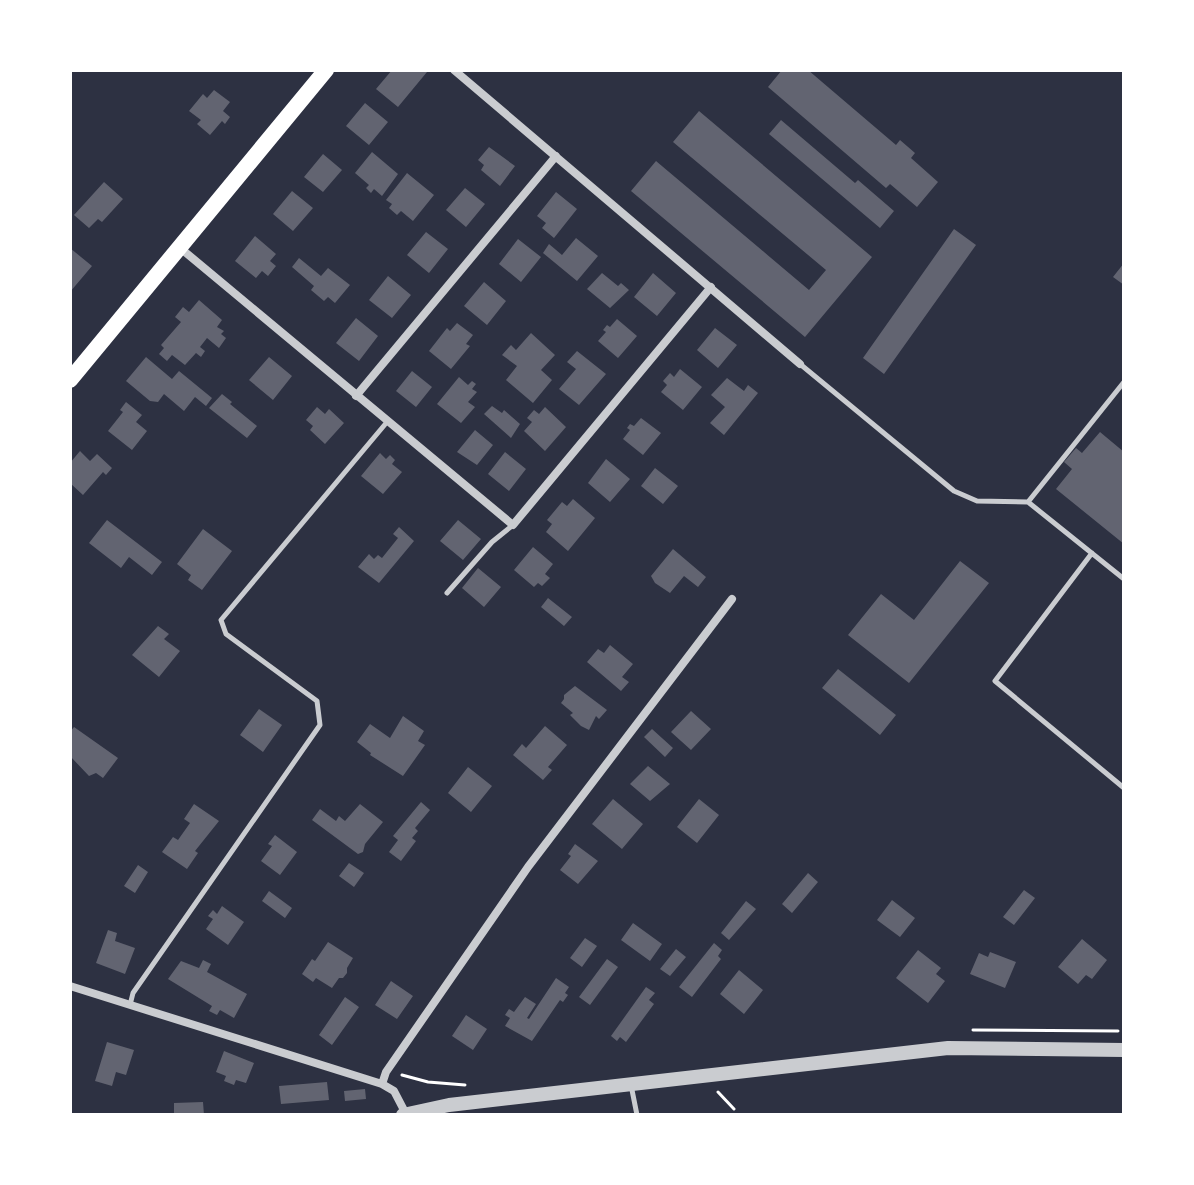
<svg xmlns="http://www.w3.org/2000/svg" width="1194" height="1185" viewBox="0 0 1194 1185" font-family="'Varela Round',sans-serif">
	<style>
		.building { fill: #626471 }
		.lines { fill: none; stroke-linecap: round; stroke-linejoin: round }
		.path { stroke: #fff; stroke-width: 3 }
		.service { stroke: #caccd0; stroke-width: 5 }
		.minor { stroke: #caccd0; stroke-width: 8 }
		.tertiary { stroke: #caccd0; stroke-width: 14 }
		.secondary { stroke: #fff; stroke-width: 16 }
	</style>
	<rect width="100%" height="100%" fill="#2d3142"/>
	<path class="building" d="M392 70H424L427 72 398 107 376 89Z
		M782 70H808L896 145 900 140 915 153 911 158 938 182 917 207 890 184 886 188 768 87Z
		M214 90 230 102 223 111 230 117 225 124 222 121 210 135 197 124 201 120 189 111 203 94 207 98Z
		M365 103 388 122 369 145 346 126Z
		M699 111 872 257 805 337 631 191 656 161 809 290 826 270 673 142Z
		M781 120 855 183 858 180 894 211 880 228 769 134Z
		M489 147 515 166 500 186 481 170 484 165 478 160Z
		M372 152 398 174 382 196 374 189 371 193 366 188 369 185 355 173Z
		M323 154 342 170 323 192 304 177Z
		M407 173 434 195 413 221 401 211 397 215 389 208 392 204 386 200Z
		M104 182 123 199 102 222 98 219 89 228 74 215Z
		M465 188 485 204 466 227 446 210Z
		M292 191 313 208 293 231 273 214Z
		M556 192 577 209 554 238 542 228 546 223 537 216Z
		M954 229 976 245 884 374 863 358Z
		M426 232 448 249 429 273 407 255Z
		M255 236 276 254 270 261 276 266 268 276 262 271 256 278 235 261Z
		M576 238 598 256 577 281 543 253 549 244 562 255Z
		M518 239 541 257 521 282 499 264Z
		M70 248 92 266 70 292Z
		M299 258 321 276 328 268 350 285 335 303 328 297 324 301 311 290 314 286 292 267Z
		M1124 263V285L1113 277Z
		M602 273 618 286 621 283 629 290 610 308 587 289Z
		M653 273 676 293 657 316 634 297Z
		M388 276 411 295 392 318 369 300Z
		M484 282 506 301 487 325 464 306Z
		M199 300 222 320 217 327 224 331 221 334 226 338 219 348 207 338 200 347 205 351 201 357 196 353 185 365 172 355 167 361 159 354 164 348 161 345 181 322 175 317 183 307 189 312Z
		M356 318 378 336 359 361 336 343Z
		M617 319 637 336 618 358 598 341 606 332 603 330 607 325 610 327Z
		M457 323 473 335 466 344 470 346 451 369 429 351 447 328 450 331Z
		M715 328 737 345 718 368 697 350Z
		M531 333 555 355 541 370 552 380 533 403 506 380 517 366 502 355 511 345 516 350Z
		M577 351 606 374 579 405 559 389 576 369 567 362Z
		M146 357 172 379 179 371 212 398 206 406 195 397 184 411 164 394 158 402 150 401 126 381Z
		M269 357 292 376 273 400 249 380Z
		M680 369 702 387 683 410 661 392 667 385 663 381 670 373 674 377Z
		M412 371 432 387 416 407 396 391Z
		M459 377 468 385 472 381 476 384 472 389 477 392 468 402 475 407 461 423 437 404Z
		M727 378 744 391 748 385 758 393 724 435 710 423 725 407 711 395Z
		M222 394 232 402 230 404 257 426 247 438 209 408Z
		M126 402 142 415 136 422 147 431 132 450 108 431 123 412 120 410Z
		M492 406 502 413 504 410 520 424 511 438 484 414Z
		M317 407 325 414 329 409 344 423 325 444 310 430 313 426 306 420Z
		M545 407 566 427 545 451 524 431 532 422 527 418 534 410 539 414Z
		M641 418 661 433 643 455 623 439 630 430 627 428 630 424 634 426Z
		M475 430 493 445 477 465 457 452Z
		M1100 432 1124 452V544L1056 489 1072 469 1064 462 1076 448 1082 453Z
		M80 451 90 461 97 454 112 468 106 475 103 472 83 495 70 483V463Z
		M505 452 526 469 509 491 488 474Z
		M380 453 386 459 390 455 395 460 392 464 402 472 383 494 361 476Z
		M606 459 630 479 610 502 588 483Z
		M655 468 678 486 663 504 641 486Z
		M573 499 595 518 568 551 546 532 552 524 547 520 562 502 567 506Z
		M107 520 162 562 152 575 129 557 121 568 89 543Z
		M458 520 481 539 463 560 440 541Z
		M399 527 414 541 379 583 358 567 369 554 374 559 378 555 382 558 398 538 393 534Z
		M203 529 232 551 202 590 188 580 191 575 177 564Z
		M533 547 553 564 545 574 550 578 542 586 538 583 534 587 514 570Z
		M673 549 706 577 698 587 684 576 670 593 655 583 651 576Z
		M960 561 989 583 909 683 848 635 881 594 914 620Z
		M478 568 501 587 484 607 462 588Z
		M548 598 572 617 564 626 541 607Z
		M158 626 169 634 164 639 180 651 159 677 132 655Z
		M610 645 633 664 622 677 629 682 621 691 587 662 598 649 604 653Z
		M838 669 896 715 880 735 822 688Z
		M575 686 607 710 599 719 596 716 589 730 581 726 570 715 573 713 561 703 564 699V695Z
		M259 709 282 725 263 752 240 735Z
		M691 711 711 729 691 750 671 732Z
		M403 716 424 731 418 741 425 745 403 776 370 755 371 753 357 742 370 724 390 738Z
		M545 726 567 745 548 767 552 770 543 780 513 755 522 744 526 748Z
		M74 727 118 758 103 778 96 773 89 776 70 756V732Z
		M652 729 673 748 665 757 644 737Z
		M648 766 670 784 650 801 630 784Z
		M468 767 492 786 471 812 448 793Z
		M613 799 643 824 622 849 592 824Z
		M699 799 719 815 697 843 677 827Z
		M421 802 430 810 415 828 418 831 412 838 416 841 401 861 389 852 398 840 393 836Z
		M194 804 219 821 195 851 198 853 187 869 162 852 173 837 178 840 190 823 184 819Z
		M360 804 383 822 365 844 363 852 358 854 312 820 320 809 336 821 339 816 345 821Z
		M275 835 297 852 280 875 261 861 272 846 268 844Z
		M575 844 598 861 578 884 560 870 571 856 568 854Z
		M349 863 364 873 354 887 339 876Z
		M138 865 148 872 135 893 124 886Z
		M808 873 818 882 792 913 782 904Z
		M1024 890 1035 898 1014 925 1003 917Z
		M269 891 292 908 285 918 262 901Z
		M892 900 915 918 900 937 877 920Z
		M746 901 756 909 729 940 721 933Z
		M222 906 244 922 228 945 206 929 213 919 208 916 213 910 217 914Z
		M633 923 662 944 650 961 621 940Z
		M108 930 117 933 115 941 135 948 125 974 96 963Z
		M585 938 597 946 582 967 570 958Z
		M1082 939 1107 960 1092 979 1086 975 1078 984 1058 967Z
		M328 942 353 958 347 968V973L343 978H339L332 988 316 978 313 982 302 974 312 959 315 961Z
		M714 943 722 950 718 956 721 959 692 997 679 987Z
		M676 949 686 957 670 976 660 969Z
		M918 950 941 968 936 974 945 981 928 1003 896 978Z
		M990 952 1016 962 1005 988 970 974 979 953 988 957Z
		M607 959 618 967 590 1005 579 997Z
		M203 960 211 964 207 972 247 994 234 1018 220 1010 217 1015 209 1011 212 1006 168 979 181 961 199 968Z
		M739 970 763 990 744 1014 720 994Z
		M556 978 569 987 565 993 568 995 563 1002 560 1000 532 1041 505 1026 510 1018 505 1015 509 1009 514 1012 525 997 536 1004 527 1018 529 1019Z
		M391 981 413 996 397 1019 375 1005Z
		M646 987 655 993 649 1000 654 1004 626 1042 620 1037 617 1041 611 1036Z
		M345 997 359 1007 332 1045 319 1035Z
		M466 1015 487 1029 473 1050 452 1036Z
		M107 1042 134 1050 126 1075 116 1072 112 1086 95 1081Z
		M224 1051 254 1063 246 1083 236 1080 234 1085 224 1081 226 1076 216 1072Z
		M327 1082 329 1100 281 1104 279 1086Z
		M365 1089 366 1099 345 1101 344 1091Z
		M203 1102 204 1115H174V1103Z"/>
	<g class="lines">
		<path class="path" d="M973 1030 1118 1031
			M402 1075 428 1082 465 1085
			M718 1092 734 1109"/>
		<path class="service" d="M800 364 954 491 977 501 1028 502
			M1124 382 1028 502 1124 579
			M1092 553 995 681 1124 788
			M447 593 492 542 513 525
			M130 1005 133 993 320 725 317 701 226 634 221 620 387 422
			M631 1085 637 1115"/>
		<path class="minor" d="M454 70 800 364
			M179 247 513 525 711 287
			M356 396 556 156
			M70 986 382 1084 394 1091 406 1114
			M382 1084 386 1072 528 867 732 599"/>
		<path class="tertiary" d="M403 1115 449 1105 948 1048 1124 1050"/>
		<path class="secondary" d="M70 380 326 70"/>
	</g>
	<rect width="1194" height="1185" fill="none" stroke="#ffffff" stroke-width="144"/>
</svg>
